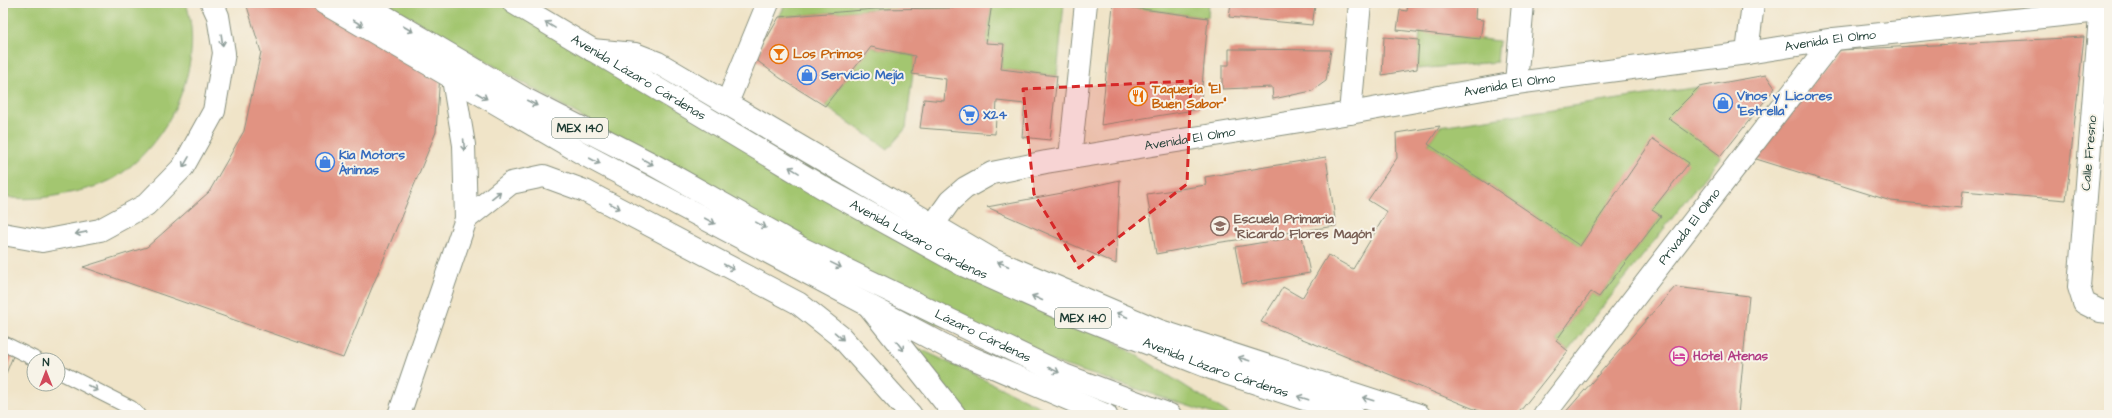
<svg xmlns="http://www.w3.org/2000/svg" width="2112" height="418" viewBox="0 0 2112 418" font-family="'Architects Daughter',sans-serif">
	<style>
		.green { fill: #a3c66f; stroke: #618252 }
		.building { fill: #e19382 }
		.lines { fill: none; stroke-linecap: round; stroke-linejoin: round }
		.service-casing { stroke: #88907e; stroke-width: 16 }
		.minor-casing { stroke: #88907e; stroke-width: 24 }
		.tertiary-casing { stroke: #88907e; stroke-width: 24 }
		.secondary-casing { stroke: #88907e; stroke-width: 24 }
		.trunk-casing { stroke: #88907e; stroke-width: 24 }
		.service { stroke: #fff; stroke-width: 14 }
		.minor { stroke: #fff; stroke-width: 22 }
		.tertiary { stroke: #fff; stroke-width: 22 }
		.secondary { stroke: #fff; stroke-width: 22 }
		.trunk { stroke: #fff; stroke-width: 22 }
		.oneway { stroke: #8f9e9a }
		.marked { fill: #d62828; fill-opacity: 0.2; stroke: #d62828; stroke-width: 3; stroke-dasharray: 8 5; stroke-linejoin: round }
		.labels { text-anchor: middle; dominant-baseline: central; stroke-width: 4; stroke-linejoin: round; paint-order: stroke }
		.shield { fill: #f7f3e8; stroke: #60746a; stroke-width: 1 }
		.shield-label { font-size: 12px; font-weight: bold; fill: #1f3d34 }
		.street-label { font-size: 13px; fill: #1f3d34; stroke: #f7f3e8 }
		.food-label { font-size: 13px; font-weight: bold; fill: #c56008; stroke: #f7f3e8; text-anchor: start }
		.shop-label { font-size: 13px; font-weight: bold; fill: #366cbe; stroke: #f7f3e8; text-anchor: start }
		.education-label { font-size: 13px; font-weight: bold; fill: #785e54; stroke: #f7f3e8; text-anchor: start }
		.hotel-label { font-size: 13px; font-weight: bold; fill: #b23c85; stroke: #f7f3e8; text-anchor: start }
	</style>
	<rect width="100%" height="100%" fill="#f7f3e8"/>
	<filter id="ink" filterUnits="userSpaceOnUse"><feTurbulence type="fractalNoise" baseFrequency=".025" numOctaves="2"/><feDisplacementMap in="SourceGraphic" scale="8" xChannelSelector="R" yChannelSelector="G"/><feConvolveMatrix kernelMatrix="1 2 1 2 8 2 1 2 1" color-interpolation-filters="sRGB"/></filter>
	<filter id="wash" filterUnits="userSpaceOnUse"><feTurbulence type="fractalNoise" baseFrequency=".012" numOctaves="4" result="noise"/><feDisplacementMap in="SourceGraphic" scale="16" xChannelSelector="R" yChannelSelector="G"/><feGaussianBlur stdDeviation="0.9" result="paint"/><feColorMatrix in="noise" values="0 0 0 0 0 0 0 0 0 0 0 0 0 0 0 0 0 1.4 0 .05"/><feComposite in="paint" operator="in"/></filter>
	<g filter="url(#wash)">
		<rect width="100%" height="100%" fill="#f0e4c8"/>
		<path class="green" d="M3 3H186C206 65 170 140 118 176 101 187 79 191 60 195 44 198 19 201 3 196Z
			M386 3H522L715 113 922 220 1231 415H1216L904 313 789 237Z
			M786 3H955L954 8 875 9 779 17Z
			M992 3H1064L1057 76 1001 69 1004 44 986 43Z
			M1113 3H1209L1208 18 1113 5Z
			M1420 32 1499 41 1497 62 1417 69Z
			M871 47 915 56 906 128 888 149 825 106Z
			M1699 87 1669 118 1721 156 1568 351 1556 341 1591 292 1599 297 1661 216 1652 210 1688 164H1637L1580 246 1428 144 1440 126Z
			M912 345 1057 415H955Z"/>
		<g id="blocks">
			<path class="building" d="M246 3H317L440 74 436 132 343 358 83 267 147 247 209 192 244 131 261 52Z
				M955 3H992L986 43 1004 44 1001 69 1057 76 1050 140 1022 137 1025 104 997 101 995 134 920 128 924 99 944 101 946 79 912 74 915 56 871 47 825 106 780 78 755 59 779 17 875 9 954 8Z
				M1231 3H1307L1306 6H1315L1312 25 1229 17Z
				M1408 3H1476L1475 19 1483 20 1480 39 1397 30 1400 10 1407 11Z
				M1113 5 1208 18 1200 109 1101 125Z
				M1384 37 1419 40 1417 69 1382 75Z
				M2084 37 2066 200 1963 191 1961 208 1891 201 1753 158 1840 50Z
				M1229 49 1331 50 1326 81 1312 91 1273 99 1272 87 1222 89V65H1229Z
				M1766 75 1775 88 1721 156 1668 118 1699 87Z
				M1440 126 1428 144 1580 246 1653 139 1689 163 1652 210 1661 216 1599 297 1591 292 1556 341 1568 351 1517 415H1489L1261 322 1283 287 1302 298 1328 255 1353 269 1387 212 1368 200 1397 158 1396 133Z
				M1326 157 1336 226 1215 243 1156 254 1147 194 1206 185 1205 177Z
				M1120 180 1116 264 987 207 1062 193Z
				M1302 236 1310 273 1242 284 1235 247Z
				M1675 287 1749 296 1738 415H1563Z
				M3 352 13 356 3 381Z"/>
		</g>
	</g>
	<g filter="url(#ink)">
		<use href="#blocks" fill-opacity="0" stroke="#88907e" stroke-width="1"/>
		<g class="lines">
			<defs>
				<path id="service" d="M3 343 37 360
					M58 371 131 408 138 415"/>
				<g id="minor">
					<path d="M2101 3 2079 287 2084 303 2100 311 2109 312"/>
					<path d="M1747 53 1753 3"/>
					<path d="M1516 83 1523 3"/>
					<path d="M727 103 768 3"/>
					<path d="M1350 113 1360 3"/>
					<path d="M1070 158 1086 3"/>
					<path d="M466 219 511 183 544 176 585 191 798 303 841 337 911 415"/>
					<path d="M399 415 466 219 464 145 453 79"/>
					<path id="s1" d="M1544 415 1834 39"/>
				</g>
				<g id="tertiary">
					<path d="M324 3 585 155 951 349 1106 415"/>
					<path d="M592 50 635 54 658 63 993 260 1160 331 1419 415"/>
					<path id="s2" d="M933 225 950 201 965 188 992 173 1046 162 1350 113 1516 83 1747 53 1834 39 2109 10"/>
				</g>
				<path id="secondary" d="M868 305 955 415"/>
				<g id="trunk">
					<path id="s3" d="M362 3 525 99 650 163 801 248 1064 375 1170 415"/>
					<path id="s4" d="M514 3 827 190 963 265 1068 312 1211 368 1353 415"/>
					<path d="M3 234 42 241 100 230 146 205 183 167 214 111 224 53 218 16 212 3"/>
				</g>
			</defs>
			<use href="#service" class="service-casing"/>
			<use href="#minor" class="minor-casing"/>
			<use href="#tertiary" class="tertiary-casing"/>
			<use href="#secondary" class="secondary-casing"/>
			<use href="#trunk" class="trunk-casing"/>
			<use href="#service" class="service"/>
			<use href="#minor" class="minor"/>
			<use href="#tertiary" class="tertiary"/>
			<use href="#secondary" class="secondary"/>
			<use href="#trunk" class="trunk"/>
		</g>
		<defs><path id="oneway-shaft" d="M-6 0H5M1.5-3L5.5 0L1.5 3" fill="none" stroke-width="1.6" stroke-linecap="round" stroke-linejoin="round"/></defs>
		<g class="oneway">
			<use href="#oneway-shaft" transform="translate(358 23) rotate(30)"/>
			<use href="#oneway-shaft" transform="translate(550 25) rotate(-149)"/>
			<use href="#oneway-shaft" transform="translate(408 29) rotate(30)"/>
			<use href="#oneway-shaft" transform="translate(222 40) rotate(82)"/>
			<use href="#oneway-shaft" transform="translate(482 96) rotate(30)"/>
			<use href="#oneway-shaft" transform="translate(532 103) rotate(27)"/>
			<use href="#oneway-shaft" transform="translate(464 145) rotate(86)"/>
			<use href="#oneway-shaft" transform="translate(595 161) rotate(28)"/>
			<use href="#oneway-shaft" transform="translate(186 162) rotate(120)"/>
			<use href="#oneway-shaft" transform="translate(648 162) rotate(28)"/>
			<use href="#oneway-shaft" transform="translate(794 170) rotate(-149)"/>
			<use href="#oneway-shaft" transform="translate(496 195) rotate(-39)"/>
			<use href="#oneway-shaft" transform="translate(615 206) rotate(28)"/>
			<use href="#oneway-shaft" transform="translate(710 221) rotate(28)"/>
			<use href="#oneway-shaft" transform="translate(761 225) rotate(29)"/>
			<use href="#oneway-shaft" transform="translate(81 233) rotate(169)"/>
			<use href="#oneway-shaft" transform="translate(1003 264) rotate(-157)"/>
			<use href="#oneway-shaft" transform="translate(836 265) rotate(26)"/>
			<use href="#oneway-shaft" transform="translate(729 267) rotate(28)"/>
			<use href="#oneway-shaft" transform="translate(1037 298) rotate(-156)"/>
			<use href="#oneway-shaft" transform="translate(1122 315) rotate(-157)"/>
			<use href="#oneway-shaft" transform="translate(839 336) rotate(41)"/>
			<use href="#oneway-shaft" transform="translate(900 346) rotate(52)"/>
			<use href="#oneway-shaft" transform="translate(1244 359) rotate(-162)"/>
			<use href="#oneway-shaft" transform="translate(1054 370) rotate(26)"/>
			<use href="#oneway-shaft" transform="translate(93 388) rotate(27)"/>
			<use href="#oneway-shaft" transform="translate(1303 398) rotate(-162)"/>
			<use href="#oneway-shaft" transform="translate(1368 399) rotate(-163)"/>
		</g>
	</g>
	<path class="marked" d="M1191 81 1187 184 1079 268 1034 194 1023 89Z"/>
	<defs>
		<symbol id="bar-ring" viewBox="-11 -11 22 22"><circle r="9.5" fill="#f7f3e8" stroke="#e8710a" stroke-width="1.5"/><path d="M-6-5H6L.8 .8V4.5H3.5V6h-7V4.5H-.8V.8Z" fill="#e8710a"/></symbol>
		<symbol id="shop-ring" viewBox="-11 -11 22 22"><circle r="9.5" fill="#f7f3e8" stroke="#3f7fe0" stroke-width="1.5"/><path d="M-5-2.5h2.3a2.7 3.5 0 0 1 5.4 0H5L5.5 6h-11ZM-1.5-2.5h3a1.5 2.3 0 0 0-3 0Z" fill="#3f7fe0"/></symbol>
		<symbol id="restaurant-ring" viewBox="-11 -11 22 22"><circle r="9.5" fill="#f7f3e8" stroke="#e8710a" stroke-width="1.5"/><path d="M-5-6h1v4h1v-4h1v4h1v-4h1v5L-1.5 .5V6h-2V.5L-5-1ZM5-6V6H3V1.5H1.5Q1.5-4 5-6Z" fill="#e8710a"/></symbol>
		<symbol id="supermarket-ring" viewBox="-11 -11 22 22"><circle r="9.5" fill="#f7f3e8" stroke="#3f7fe0" stroke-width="1.5"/><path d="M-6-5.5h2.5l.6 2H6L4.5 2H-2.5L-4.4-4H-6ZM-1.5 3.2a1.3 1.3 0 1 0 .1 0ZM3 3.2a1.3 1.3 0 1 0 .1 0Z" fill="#3f7fe0"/></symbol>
		<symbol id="school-ring" viewBox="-11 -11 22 22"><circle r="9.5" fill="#f7f3e8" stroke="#8d6e63" stroke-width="1.5"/><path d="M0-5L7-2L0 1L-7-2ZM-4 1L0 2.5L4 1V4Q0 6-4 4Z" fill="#8d6e63"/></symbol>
		<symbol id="hotel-ring" viewBox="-11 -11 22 22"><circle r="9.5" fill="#f7f3e8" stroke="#d1479c" stroke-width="1.5"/><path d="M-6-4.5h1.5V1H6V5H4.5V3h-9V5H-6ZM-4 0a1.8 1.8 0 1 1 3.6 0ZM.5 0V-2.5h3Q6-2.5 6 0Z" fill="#d1479c"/></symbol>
	</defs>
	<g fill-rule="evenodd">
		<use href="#bar-ring" x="768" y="43" width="22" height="22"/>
		<use href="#shop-ring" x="796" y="64" width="22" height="22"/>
		<use href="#restaurant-ring" x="1127" y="85" width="22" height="22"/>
		<use href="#shop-ring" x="1712" y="92" width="22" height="22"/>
		<use href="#supermarket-ring" x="958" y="104" width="22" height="22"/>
		<use href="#shop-ring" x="314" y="151" width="22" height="22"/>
		<use href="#school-ring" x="1209" y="215" width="22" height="22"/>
		<use href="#hotel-ring" x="1668" y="345" width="22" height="22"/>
	</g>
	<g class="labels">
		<g class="shield">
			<rect x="552" y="118" width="56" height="20" rx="3"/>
			<rect x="1055" y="308" width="56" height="20" rx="3"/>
		</g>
		<g class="shield-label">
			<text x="580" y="128">MEX 140</text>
			<text x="1083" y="318">MEX 140</text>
		</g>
		<g class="street-label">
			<text stroke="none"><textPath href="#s2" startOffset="929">Avenida El Olmo</textPath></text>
			<text stroke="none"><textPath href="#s4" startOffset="145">Avenida Lázaro Cárdenas</textPath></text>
			<text stroke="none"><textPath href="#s2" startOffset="605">Avenida El Olmo</textPath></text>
			<text stroke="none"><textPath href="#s2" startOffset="281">Avenida El Olmo</textPath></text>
			<text transform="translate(2089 153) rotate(-85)">Calle Fresno</text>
			<text stroke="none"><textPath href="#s1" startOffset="238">Privada El Olmo</textPath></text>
			<text stroke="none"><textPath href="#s4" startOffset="469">Avenida Lázaro Cárdenas</textPath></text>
			<text stroke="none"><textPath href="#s3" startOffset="705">Lázaro Cárdenas</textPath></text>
			<text stroke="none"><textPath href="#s4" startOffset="793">Avenida Lázaro Cárdenas</textPath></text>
		</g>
		<g class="food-label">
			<text x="793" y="54">Los Primos</text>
			<text x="1152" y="89">Taquería "El<tspan x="1152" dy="15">Buen Sabor"</tspan></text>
		</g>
		<g class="shop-label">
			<text x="821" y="75">Servicio Mejía</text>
			<text x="1737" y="96">Vinos y Licores<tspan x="1737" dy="15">"Estrella"</tspan></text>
			<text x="983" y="115">X24</text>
			<text x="339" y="155">Kia Motors<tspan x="339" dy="15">Ánimas</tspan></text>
		</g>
		<g class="education-label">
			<text x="1234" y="219">Escuela Primaria<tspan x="1234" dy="15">"Ricardo Flores Magón"</tspan></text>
		</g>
		<g class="hotel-label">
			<text x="1693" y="356">Hotel Atenas</text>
		</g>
	</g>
	<rect width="2112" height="418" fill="none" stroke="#f7f3e8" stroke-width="16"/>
	<g transform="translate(46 372)"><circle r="19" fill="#f7f3e8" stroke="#a1aaa0"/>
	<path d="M0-3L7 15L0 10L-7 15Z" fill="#d1495b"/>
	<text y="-6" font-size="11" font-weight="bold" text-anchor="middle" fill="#1f3d34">N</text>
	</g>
</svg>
